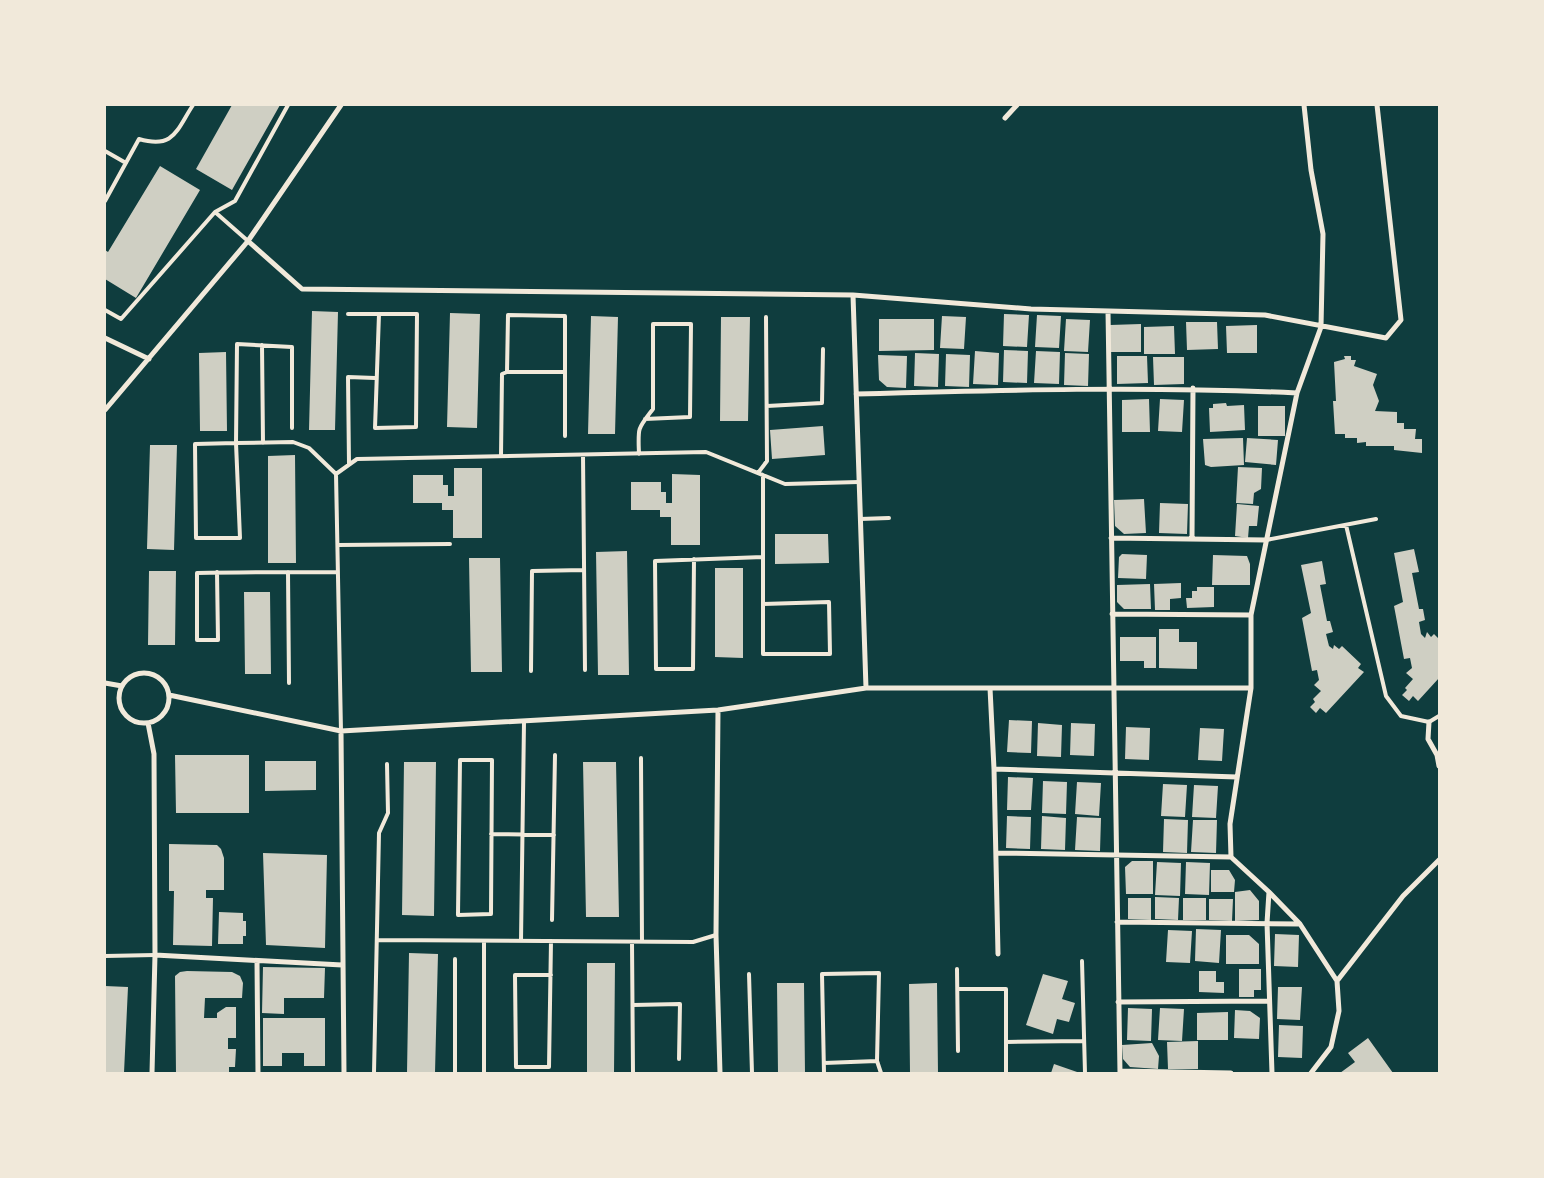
<svg xmlns="http://www.w3.org/2000/svg" width="1544" height="1178" viewBox="0 0 1544 1178" font-family="'DejaVu Sans',sans-serif">
	<style>
		.building { fill: #cfcfc3 }
		.lines { fill: none; stroke-linecap: round; stroke-linejoin: round }
		.service { stroke: #f1e9da; stroke-width: 4 }
		.minor { stroke: #f1e9da; stroke-width: 5 }
	</style>
	<rect width="100%" height="100%" fill="#0f3d3e"/>
	<path class="building" d="M232 105H280L232 190 196 169Z
		M160 166 200 190 136 298 105 279V250L108 252Z
		M312 311 338 312 335 430H309Z
		M450 313 480 314 477 428 447 427Z
		M1004 314 1029 315 1027 347 1003 346Z
		M1037 315 1061 316 1059 348 1035 347Z
		M591 316 618 317 615 434H588Z
		M942 316 966 317 964 349 940 348Z
		M721 317H750L748 421H720Z
		M879 319H934V350L879 351Z
		M1066 319 1090 320 1088 352 1064 351Z
		M1186 322H1217L1218 349 1187 350Z
		M1141 324V352H1110V325Z
		M1257 325V353H1227L1226 326Z
		M1174 326 1175 354H1144V327Z
		M1004 350 1028 351 1027 383 1003 382Z
		M975 351 999 353 998 385 973 384Z
		M1036 351 1060 352 1059 384 1034 383Z
		M226 352 227 431H200L199 353Z
		M915 353 939 354 938 387 914 386Z
		M1065 353 1089 354 1088 386 1064 385Z
		M946 354 970 355 969 387 945 386Z
		M878 355 907 356 906 388 887 387 879 380Z
		M1117 356H1147L1148 383 1117 384Z
		M1344 356H1351V360H1356L1354 366 1377 374 1373 385 1379 401 1375 411 1397 412V423H1404V429H1416L1415 439H1422V453L1394 450V446H1366V442L1357 443V438H1345V434H1335L1333 401H1336L1334 362 1345 359Z
		M1153 357H1184V384L1154 385Z
		M1149 399 1150 432H1122V400Z
		M1160 399 1184 400 1182 432 1158 431Z
		M1226 403 1227 406 1244 405 1245 430 1210 432 1209 408H1213V404Z
		M1258 406H1285V436H1258Z
		M823 426 825 455 772 459 770 430Z
		M1243 438 1244 465 1211 467 1205 465 1203 439Z
		M1247 438 1278 440 1276 465 1245 462Z
		M150 445H177L174 550 147 549Z
		M295 455 296 563H268V456Z
		M1238 467 1262 468 1261 489 1254 493 1253 504 1236 503Z
		M454 468H482V538H453V510H442V503H413V475H443V485H448V496H454Z
		M672 474 700 475V545H671V517H660V510H631V482H661V492H666V503H672Z
		M1144 499 1146 533 1124 534 1115 526 1114 500Z
		M1160 503 1188 504 1187 534 1159 533Z
		M1237 504 1259 506 1257 526H1249L1248 538 1235 536Z
		M775 534H828L829 563 775 564Z
		M1414 549 1419 572 1412 573 1419 609H1423L1425 620 1419 622 1421 634 1425 638 1427 632 1431 637 1434 634 1439 639V678L1418 701 1413 696 1409 701 1402 695 1407 690 1405 688 1413 679 1406 673 1412 668 1410 658 1404 659 1394 606 1403 602 1394 553Z
		M627 551 629 675H598L596 552Z
		M1122 554 1147 555 1146 579 1118 578 1119 557Z
		M1213 555 1247 556 1250 564V585H1212Z
		M469 558H500L502 672H471Z
		M1322 561 1326 584 1320 585 1327 621H1330L1333 632 1326 634 1329 646 1333 649 1334 645 1339 649 1342 646 1361 664 1358 668 1364 672 1326 713 1320 708 1316 713 1310 707 1315 702 1313 699 1321 691 1314 685 1319 680 1317 670 1312 671 1302 618 1311 613 1301 565Z
		M715 568H743V658L715 657Z
		M149 571H176L175 645H148Z
		M1181 583V598L1170 599V610H1155L1154 584Z
		M1150 584 1151 609H1124L1117 602V585Z
		M1197 587H1214V607L1187 608 1186 598H1192V591H1197Z
		M244 592H270L271 674H245Z
		M1159 629H1179V642H1197V669L1159 668Z
		M1120 637H1156V668H1144V661H1120Z
		M1009 720 1032 721 1031 753 1007 752Z
		M1038 723 1062 725 1061 757 1037 756Z
		M1071 723 1095 724 1094 756 1070 755Z
		M1126 727 1150 728 1149 760 1125 759Z
		M1200 728 1224 729 1222 761 1198 760Z
		M175 755H249V813H176Z
		M265 761H316V790L265 791Z
		M404 762H436L434 916 402 915Z
		M583 762H616L619 917H586Z
		M1008 777 1033 778 1031 810H1007Z
		M1043 781 1067 782 1066 814 1042 813Z
		M1077 782 1101 783 1099 816 1075 814Z
		M1163 784 1187 785 1185 817 1161 816Z
		M1194 785 1218 786 1216 818 1192 817Z
		M1007 816 1031 817 1030 849 1006 848Z
		M1042 816 1066 818 1065 850 1041 849Z
		M1077 817 1101 818 1100 851 1075 850Z
		M1164 819 1188 820 1187 853 1163 852Z
		M1193 820H1217L1216 853 1191 852Z
		M169 844 217 845 221 849 224 858V890H206V898H213L212 946 173 945 174 891H169Z
		M263 853 327 855 325 948 266 945Z
		M1132 861H1153V894H1126L1125 867Z
		M1157 862 1181 863 1180 896 1155 895Z
		M1186 862 1210 863 1209 895 1185 894Z
		M1211 870H1229L1235 880 1234 892H1211Z
		M1250 890 1259 901V920L1235 921V892Z
		M1155 897 1179 898 1178 920 1155 919Z
		M1128 898H1151V920L1128 919Z
		M1183 898H1206V920H1183Z
		M1209 899H1233L1232 921 1209 920Z
		M219 912 243 913V921H246V936H243V944H218Z
		M1196 929 1221 930 1219 963 1195 961Z
		M1168 930 1192 931 1190 963 1166 962Z
		M1275 934 1299 935 1298 967 1274 966Z
		M1226 935H1249L1259 944V964H1226Z
		M409 953 438 954 435 1073H407Z
		M587 963H615L614 1073H587Z
		M263 967 325 968 324 998H284V1014L262 1013Z
		M1239 969H1261V990H1254V997H1239Z
		M187 971 232 972 240 976 243 983 242 998H205L204 1018H217V1013L226 1007H236V1038H228V1049H236L235 1067H229V1073H176L175 976 180 972Z
		M1199 971H1216V982H1224V993L1199 992Z
		M1043 974 1068 981 1062 999 1075 1003 1069 1022 1057 1019 1053 1034 1026 1025Z
		M777 983H804L805 1073H778Z
		M937 983 938 1073H910L909 984Z
		M105 986 128 987 124 1073H105Z
		M1278 987H1302L1300 1020 1277 1019Z
		M1128 1008 1152 1009 1151 1041 1127 1040Z
		M1160 1008 1184 1009 1182 1041 1158 1040Z
		M1235 1010 1250 1011 1260 1018 1259 1039 1234 1038Z
		M1228 1012V1040H1197V1013Z
		M263 1018H325V1066H304V1053H282V1066H263Z
		M1279 1025 1303 1026 1302 1058 1278 1057Z
		M1368 1038 1393 1073H1340L1355 1062 1348 1053Z
		M1198 1041V1069H1168L1167 1042Z
		M1152 1043 1159 1056 1158 1069 1130 1067 1123 1059 1122 1045Z
		M1054 1064 1080 1073H1051Z"/>
	<g class="lines">
		<path class="service" d="M105 151 126 163
			M105 201 139 139C174 149 176 131 193 105
			M215 212 248 241
			M105 310 121 319 215 212 235 201 288 105
			M348 314H417L416 427 375 428 379 314
			M262 345 263 443
			M507 372H565
			M767 406 822 403 823 349
			M292 428V347L237 344 236 443 293 442 309 448 336 474
			M236 443 240 538H196L195 444Z
			M639 454C638 427 637 430 653 409V324H691L690 417 645 419
			M583 455 585 670
			M501 456 502 374 507 372 508 315 565 316V436
			M349 464 348 377 375 378
			M758 473 767 461 766 317
			M860 519 889 518
			M1346 525 1386 696 1401 716 1429 722 1439 716
			M1266 540 1376 519
			M338 545 450 544
			M694 559 693 669H656L655 561 763 557
			M217 572 218 640H197V573C244 572 291 572 338 572
			M288 572 289 683
			M763 604 829 602 830 654H763C763 595 763 535 763 475
			M531 671 532 571 584 570
			M341 731 336 474 357 459 706 452 785 484 859 482
			M641 758 642 942
			M460 760H492L491 914 458 915Z
			M491 834 554 835
			M552 920 555 755
			M377 940 693 942 716 935
			M484 941V1073
			M521 941 524 722
			M632 942 633 1073
			M105 956 155 955
			M455 959V1073
			M1082 961 1085 1073
			M957 969 958 1051
			M749 974 752 1073
			M551 975H515L516 1067H549L551 941
			M958 989H1006V1073
			M633 1005 680 1004 679 1059
			M1006 1042 1084 1041
			M824 1063 877 1061
			M374 1073 379 833 388 813 387 764
			M824 1073 822 974 879 973 877 1061 881 1073"/>
		<path class="minor" d="M1304 105 1311 170 1323 234 1321 327 1297 393 1251 615V688L1230 824 1231 857 1269 892 1300 924 1337 981 1339 1011 1331 1047 1311 1073
			M1005 118 1017 105
			M248 241 302 289 853 295 1031 309 1265 315 1386 338 1401 320 1377 105
			M853 295 866 688
			M1108 311 1120 1073
			M105 338 149 359
			M856 394C1003 390 1150 386 1297 393
			M105 410 248 241 341 105
			M1111 538 1266 540
			M1192 538 1193 388
			M1112 614 1251 615
			M119 698a25 25 0 1 1 50 0a25 25 0 1 1-50 0Z
			M105 683 122 686
			M990 688 994 769 998 954
			M169 695 341 731 718 710 866 688H1251
			M718 710 716 935 720 1073
			M1429 722 1428 739 1437 755 1439 766
			M148 723 154 754 155 955 152 1073
			M341 731 344 1073
			M994 769 1237 777
			M996 853 1231 857
			M1269 892 1267 923 1272 1073
			M1117 922 1300 924
			M155 955 342 965
			M257 961 258 1073
			M1337 981 1403 896 1439 860
			M1118 1002 1269 1001
			M1120 1071 1231 1073"/>
	</g>
	<rect width="1544" height="1178" fill="none" stroke="#f1e9da" stroke-width="212"/>
</svg>
